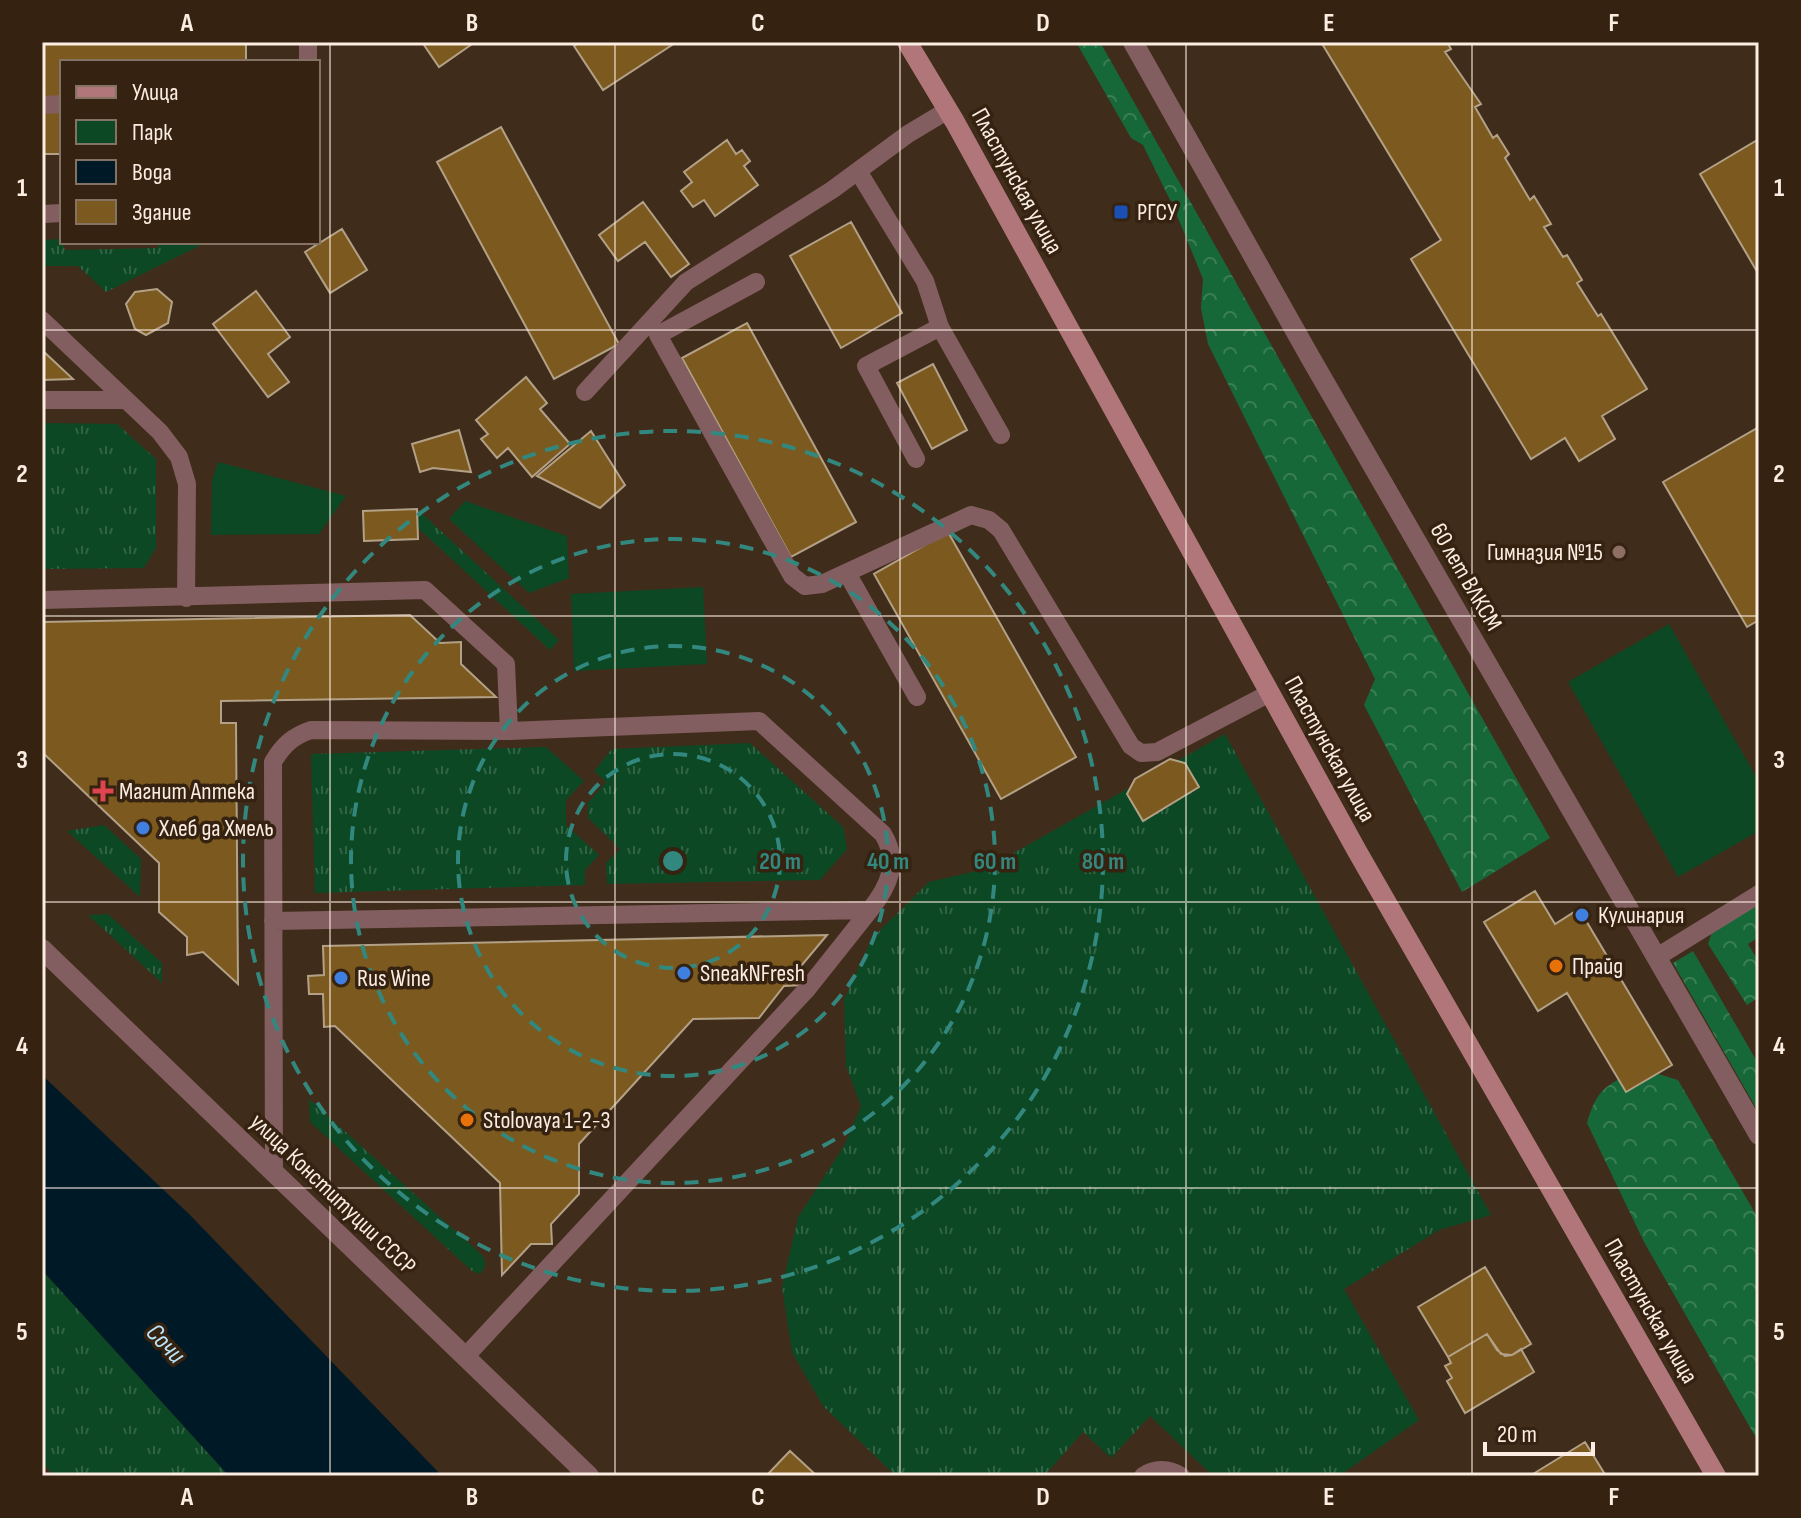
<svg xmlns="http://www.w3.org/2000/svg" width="1801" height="1518" viewBox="0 0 1801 1518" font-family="'Sofia Sans Condensed',sans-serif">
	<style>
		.grass { fill: url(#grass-tufts) }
		.forest { fill: url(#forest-crowns) }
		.green { fill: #0d4825 }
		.water { fill: #001926 }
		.building { fill: #7c5a1f; stroke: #b3a187; stroke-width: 2 }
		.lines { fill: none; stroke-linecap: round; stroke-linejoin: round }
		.service { stroke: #835e60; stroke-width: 18 }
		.minor { stroke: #835e60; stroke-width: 20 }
		.secondary { stroke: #b17679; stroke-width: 20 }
		.grid { fill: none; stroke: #fbede2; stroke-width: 2; stroke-opacity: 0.55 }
		.ring { fill: none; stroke: #32887f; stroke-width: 4; stroke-dasharray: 14 10 }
		.transit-dot { fill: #1a4fb4; stroke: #352210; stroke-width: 3 }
		.education-dot { fill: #8d6e63; stroke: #352210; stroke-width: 3 }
		.health-dot { fill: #e0444e; stroke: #352210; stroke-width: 3 }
		.shop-dot { fill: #3f7fe0; stroke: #352210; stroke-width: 3 }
		.food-dot { fill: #e8710a; stroke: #352210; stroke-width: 3 }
		.labels { text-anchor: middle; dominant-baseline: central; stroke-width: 7; stroke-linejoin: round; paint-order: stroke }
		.street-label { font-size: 24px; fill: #fbede2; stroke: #352210 }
		.poi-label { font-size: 24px; fill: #fbede2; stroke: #352210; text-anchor: start }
		.water-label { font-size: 26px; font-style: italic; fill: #bae6fd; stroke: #352210 }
		.centre { fill: #32887f; stroke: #352210; stroke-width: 4 }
		.ring-label { font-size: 24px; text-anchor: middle; font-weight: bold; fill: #32887f; stroke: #352210; stroke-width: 7; stroke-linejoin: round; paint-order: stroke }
		.neatline { fill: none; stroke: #fbede2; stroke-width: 3 }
		.grid-label { font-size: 26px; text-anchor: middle; font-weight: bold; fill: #fbede2 }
	</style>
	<defs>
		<pattern id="grass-tufts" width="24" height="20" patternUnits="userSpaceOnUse" patternTransform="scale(2)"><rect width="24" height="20" fill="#0d4825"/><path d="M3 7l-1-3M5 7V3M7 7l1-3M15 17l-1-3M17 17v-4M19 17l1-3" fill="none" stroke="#316344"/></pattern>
		<pattern id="forest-crowns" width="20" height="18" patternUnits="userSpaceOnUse" patternTransform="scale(2)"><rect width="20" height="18" fill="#176838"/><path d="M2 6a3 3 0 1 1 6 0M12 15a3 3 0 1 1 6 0" fill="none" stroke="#3a7e54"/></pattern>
	</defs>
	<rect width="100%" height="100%" fill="#402c1a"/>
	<path class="grass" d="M62 239 65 250 158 248V242H207L106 292 78 266H42V240Z
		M42 423 117 424 156 459V548L144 568 42 569Z
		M417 509 559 640 550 650 417 527Z
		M1225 734 1491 1215 1439 1230 1344 1289 1419 1420 1339 1476H1213L1150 1416 1111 1458 1083 1432 1044 1476H896L823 1406 792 1352 782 1287 798 1217 844 1146 861 1106 846 1066 844 1000 872 938 929 882 985 869Z
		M750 743 843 827 847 849 820 880 607 884 606 863 620 849 588 818V803L606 782 594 771 612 749Z
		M546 747 584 781 566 800V825L599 855 585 870V885L315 893 311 754Z
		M104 825 141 859 140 897 67 831Z
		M108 914 162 963V983L88 915Z
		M309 1099 482 1255C487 1263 486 1267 480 1274L472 1271 310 1122Z
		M42 1270 229 1476H55L42 1463Z"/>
	<path class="forest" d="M1076 42H1100L1550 838 1462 892 1364 705 1375 679 1208 344 1201 308 1203 279 1174 208 1143 145 1131 138Z
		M1759 904V937L1748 944 1759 962V997L1747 1005 1708 944 1712 932Z
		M1693 951 1759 1065V1113L1673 963Z
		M1642 1069 1678 1080 1759 1220V1443L1644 1242 1587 1123C1597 1087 1609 1083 1642 1069Z"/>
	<path class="green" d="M218 462 346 496 319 534 211 535 212 481Z
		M465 501 567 536 569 578 529 593 449 519Z
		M703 587 707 664 574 671 571 594Z
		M1669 624 1759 782V831L1678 877 1568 682Z"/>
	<path class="water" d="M42 1075 189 1214 442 1476H229L42 1270Z"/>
	<path class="building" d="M42 42H246V62H62V154H42Z
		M422 42H475L439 67Z
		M580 42H670L672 45 603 90 574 46Z
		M1321 42H1447L1451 49 1445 52 1481 104 1475 107 1493 138 1497 135 1509 154 1505 158 1530 200 1534 196 1551 224 1544 227 1563 257 1567 255 1582 280 1577 283 1598 316 1601 314 1647 389 1602 416 1615 439 1579 461 1565 438 1531 459 1411 259 1441 240Z
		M501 127 619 344 554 379 437 162Z
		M1759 139V275L1700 174Z
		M727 140 736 154 742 150 750 161 744 166 758 185 715 216 704 200 693 207 681 191 692 182 684 172Z
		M643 202 689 264 671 277 645 242 618 261 599 235Z
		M851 222 902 313 841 348 790 256Z
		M342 229 367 270 330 293 305 252Z
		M157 289 172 302 168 323 146 335 135 329 126 304 135 292Z
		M256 291 290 337 268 354 289 382 268 397 213 324Z
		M747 323 856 522 791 557 682 358Z
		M42 350 73 379 42 380Z
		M933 364 967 430 932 449 897 383Z
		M526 377 547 403 540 409 570 444 532 477 508 448 497 458 481 439 488 434 476 420Z
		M1759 427V620L1747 627 1663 482Z
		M459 430 471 472 433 468 420 472 412 444Z
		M591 431 625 485 600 508 537 476Z
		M417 509 418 539 364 541 363 511Z
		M948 532 1076 757 1001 799 874 574Z
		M410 615 440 643 461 642V664L496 697 221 701V723H236L238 984 203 952 187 955V937L159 912V863L42 752V622Z
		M1170 759 1185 763 1199 787 1143 821 1127 794 1135 779Z
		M1535 891 1555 924 1579 909 1672 1065 1626 1092 1567 993 1538 1011 1484 922Z
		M827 935 801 966 803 985 784 986 759 1018 693 1019 579 1144V1194L551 1224 552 1244H531L502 1275 500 1183 335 1026 324 1027 323 994H309L308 976 324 975 323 946Z
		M1485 1267 1531 1344 1512 1355 1505 1356 1497 1350 1487 1334 1448 1357 1418 1307Z
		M1487 1334 1501 1354 1512 1355 1521 1349 1534 1372 1465 1413 1447 1381 1452 1378 1445 1366 1451 1363 1448 1357Z
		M1585 1442 1606 1476H1534L1533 1474Z
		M790 1451 817 1476H766Z"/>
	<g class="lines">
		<path class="service" d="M308 42V62
			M42 105 62 104
			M858 171 925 281 940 327 1001 435
			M42 214 62 213
			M756 282 658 335 792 576 805 586 822 584 971 515 989 520 1001 530 1131 746 1141 753 1157 752 1270 693
			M42 320 160 432 179 457 187 484 186 598
			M585 392 686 282 832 190 908 134 948 110
			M42 400H126
			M916 459 866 366 940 327
			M847 573 917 697
			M42 600 425 590 506 664 509 731 311 730C293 736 283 745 273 762L274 1173
			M273 921 870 910C889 886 900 862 883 834L759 721 509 731
			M1657 957 1759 894
			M465 1357 808 988 870 910
			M1143 1476C1154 1468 1169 1468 1181 1476"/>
		<path class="minor" d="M1133 42 1310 357 1759 1135
			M42 949 589 1476"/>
		<path class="secondary" d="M907 42 955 122 1357 851 1716 1476"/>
	</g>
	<path class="grid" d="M330 42V1476M615 42V1476M900 42V1476M1186 42V1476M1472 42V1476M42 330H1759M42 616H1759M42 902H1759M42 1188H1759"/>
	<g class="ring">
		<circle cx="673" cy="861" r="107"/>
		<circle cx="673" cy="861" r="215"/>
		<circle cx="673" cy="861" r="322"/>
		<circle cx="673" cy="861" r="430"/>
	</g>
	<rect class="transit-dot" x="1113" y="204" width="16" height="16" rx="4"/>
	<circle class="education-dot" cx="1619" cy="552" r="8"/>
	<path class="health-dot" d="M99 779h8v8h8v8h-8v8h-8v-8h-8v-8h8z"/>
	<g class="shop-dot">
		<circle cx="143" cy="828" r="8"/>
		<circle cx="1582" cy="915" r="8"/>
		<circle cx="684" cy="973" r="8"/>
		<circle cx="341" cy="978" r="8"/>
	</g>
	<g class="food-dot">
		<circle cx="1556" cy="966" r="8"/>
		<circle cx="467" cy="1120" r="8"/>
	</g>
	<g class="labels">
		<g class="street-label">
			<text transform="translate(1017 181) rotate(61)">Пластунская улица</text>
			<text transform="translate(1466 577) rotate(60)">60 лет ВЛКСМ</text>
			<text transform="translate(1330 749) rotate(61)">Пластунская улица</text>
			<text transform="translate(333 1194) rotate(44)">улица Конституции СССР</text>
			<text transform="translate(1651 1311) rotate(60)">Пластунская улица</text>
		</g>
		<g class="poi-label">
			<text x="1137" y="212">РГСУ</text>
			<text x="1603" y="552" text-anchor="end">Гимназия №15</text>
			<text x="119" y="791">Магнит Аптека</text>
			<text x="159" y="828">Хлеб да Хмель</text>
			<text x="1598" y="915">Кулинария</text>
			<text x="1572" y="966">Прайд</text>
			<text x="700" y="973">SneakNFresh</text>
			<text x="357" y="978">Rus Wine</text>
			<text x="483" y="1120">Stolovaya 1-2-3</text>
		</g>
		<g class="water-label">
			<text transform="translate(165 1344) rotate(47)">Сочи</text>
		</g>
	</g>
	<circle cx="673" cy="861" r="12" class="centre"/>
	<g class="ring-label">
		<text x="780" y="869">20 m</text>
		<text x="888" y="869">40 m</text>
		<text x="995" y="869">60 m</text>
		<text x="1103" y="869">80 m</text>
	</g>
	<rect width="1801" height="1518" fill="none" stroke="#352210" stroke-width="88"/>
	<rect x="60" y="60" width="260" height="184" fill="#352210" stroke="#847364" stroke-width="2"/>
	<rect x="76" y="86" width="40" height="12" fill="#b17679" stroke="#847364" stroke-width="2"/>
	<text x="132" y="100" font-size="24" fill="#fbede2">Улица</text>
	<rect x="76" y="120" width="40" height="24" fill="#0d4825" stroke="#847364" stroke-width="2"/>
	<text x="132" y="140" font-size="24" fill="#fbede2">Парк</text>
	<rect x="76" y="160" width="40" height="24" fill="#001926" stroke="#847364" stroke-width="2"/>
	<text x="132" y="180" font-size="24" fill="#fbede2">Вода</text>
	<rect x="76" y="200" width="40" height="24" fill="#7c5a1f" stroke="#847364" stroke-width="2"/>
	<text x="132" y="220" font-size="24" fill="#fbede2">Здание</text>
	<path d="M1485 1442v12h108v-12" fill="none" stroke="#fbede2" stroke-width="4"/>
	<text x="1497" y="1442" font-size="24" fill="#fbede2" stroke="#352210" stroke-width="6" paint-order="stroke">20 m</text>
	<rect x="44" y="44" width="1713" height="1430" class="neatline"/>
	<g class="grid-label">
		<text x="187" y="31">A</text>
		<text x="472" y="31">B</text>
		<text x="758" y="31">C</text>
		<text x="1043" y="31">D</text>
		<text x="1329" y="31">E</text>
		<text x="1614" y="31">F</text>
		<text x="22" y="196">1</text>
		<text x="1779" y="196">1</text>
		<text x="22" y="482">2</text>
		<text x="1779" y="482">2</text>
		<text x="22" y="768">3</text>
		<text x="1779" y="768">3</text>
		<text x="22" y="1054">4</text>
		<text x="1779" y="1054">4</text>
		<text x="22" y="1340">5</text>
		<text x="1779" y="1340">5</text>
		<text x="187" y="1505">A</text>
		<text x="472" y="1505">B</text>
		<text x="758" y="1505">C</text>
		<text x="1043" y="1505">D</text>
		<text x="1329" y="1505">E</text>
		<text x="1614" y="1505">F</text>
	</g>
</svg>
